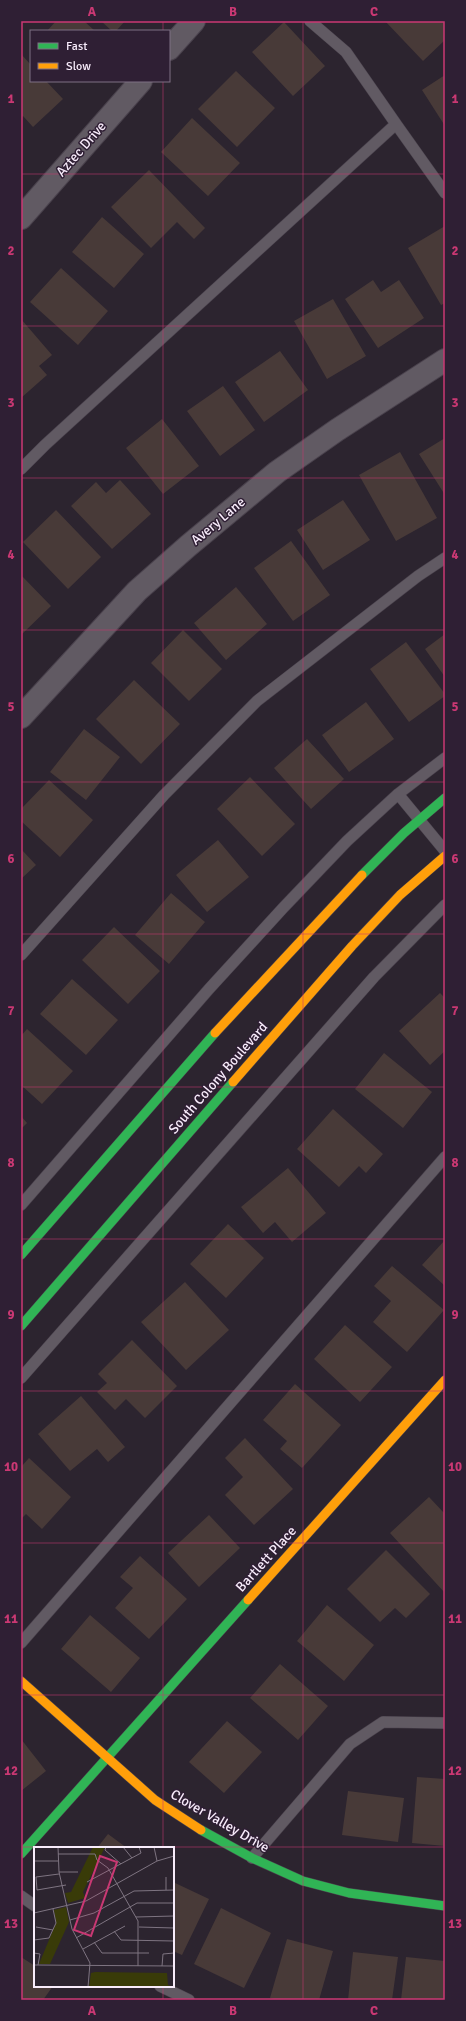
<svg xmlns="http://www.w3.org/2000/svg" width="466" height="2021" viewBox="0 0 466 2021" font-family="Signika,sans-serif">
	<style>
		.building { fill: #483a38 }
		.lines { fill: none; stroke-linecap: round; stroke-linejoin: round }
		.lane-casing { stroke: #4a424d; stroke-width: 12 }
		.street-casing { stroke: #4a424d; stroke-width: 24 }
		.fast-casing { stroke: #4a424d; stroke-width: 10 }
		.slow-casing { stroke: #4a424d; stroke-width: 10 }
		.lane { stroke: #615a63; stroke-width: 11 }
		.street { stroke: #615a63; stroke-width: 22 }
		.fast { stroke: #30b455; stroke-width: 9 }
		.slow { stroke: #ff9f0a; stroke-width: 9 }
		.grid { fill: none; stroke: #ca3873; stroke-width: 1; stroke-opacity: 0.55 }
		.labels { text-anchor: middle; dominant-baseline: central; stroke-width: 3; stroke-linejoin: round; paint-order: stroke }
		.street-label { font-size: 14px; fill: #f8ecfb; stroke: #2f1f34 }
		.inset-road { fill: none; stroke: #7e7481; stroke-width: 1 }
		.view { fill: #ca3873; fill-opacity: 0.15; stroke: #ca3873; stroke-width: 2 }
		.inset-edge { fill: none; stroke: #f8ecfb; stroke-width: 2 }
		.neatline { fill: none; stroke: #ca3873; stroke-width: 1.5 }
		.grid-label { font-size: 13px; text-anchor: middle; font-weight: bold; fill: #ca3873 }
	</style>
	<rect width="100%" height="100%" fill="#2c242f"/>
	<path class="building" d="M56 21H84L95 31H47Z
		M101 21H125L116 31H112Z
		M385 21H445V40L423 61Z
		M284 22 325 66 293 96 252 52Z
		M21 54 31 65V81H46L63 99 33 127 23 116 21 118Z
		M236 71 275 108 237 147 198 109Z
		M445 75V126L422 90Z
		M192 118 240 163 208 196 161 152Z
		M149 170 205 228 194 239 177 222 151 248 111 207Z
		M102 217 144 254 114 288 72 252Z
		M445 226V303L441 305 408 248Z
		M61 268 108 311 78 345 30 302Z
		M373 280 381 292 399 280 424 318 378 348 345 299Z
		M333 299 366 356 327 379 294 321Z
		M21 319 52 355 39 366 47 375 21 398Z
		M280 351 308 390 264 422 235 382Z
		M223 386 255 430 220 456 187 411Z
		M162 419 199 466 163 494 126 448Z
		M445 438V495L419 454Z
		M400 452 437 518 396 541 359 475Z
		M120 480 151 514 112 549 71 506 96 482 106 493Z
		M343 500 370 540 323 570 297 530Z
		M56 510 101 557 68 589 23 542Z
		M291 541 330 595 293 621 254 568Z
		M21 575 51 606 21 635Z
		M236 587 267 624 226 660 194 623Z
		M183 630 222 669 189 701 151 663Z
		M445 634V677L425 649Z
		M406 642 445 694V696L409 722 370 669Z
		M134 680 180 724 141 764 96 719Z
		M366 702 394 739 349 772 322 735Z
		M84 729 120 757 86 800 50 772Z
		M307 739 344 779 311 809 274 768Z
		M250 777 295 824 262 856 217 809Z
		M49 780 93 820 60 857 21 821V809Z
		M218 840 249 877 207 912 176 875Z
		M21 849 36 865 21 879Z
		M171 893 205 922 169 964 135 935Z
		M114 927 160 971 128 1004 82 960Z
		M72 979 118 1020 86 1055 40 1014Z
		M440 993 445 998V1051L430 1065 399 1031Z
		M27 1029 73 1071 42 1104 21 1085V1036Z
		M384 1053 432 1092 403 1128 355 1089Z
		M333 1109 383 1154 366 1173 359 1166 339 1187 297 1149Z
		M21 1116 27 1123 21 1129Z
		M288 1168 326 1213 292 1242 275 1222 263 1233 241 1207Z
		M228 1224 264 1258 226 1298 190 1264Z
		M445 1240V1286L422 1265Z
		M392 1266 444 1310 407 1352 373 1322 391 1301 374 1286Z
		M185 1282 229 1330 186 1370 141 1322Z
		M345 1325 392 1367 360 1402 314 1359Z
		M132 1340 177 1386 145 1418 126 1399 115 1410 97 1392 107 1383 98 1374Z
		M295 1384 341 1425 302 1468 280 1449 287 1441 263 1420Z
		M81 1396 125 1447 108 1462 97 1449 70 1471 38 1434Z
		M245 1438 293 1489 254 1525 225 1495 243 1477 225 1458Z
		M29 1458 71 1497 42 1529 26 1514 21 1519V1467Z
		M429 1497 445 1514V1593L390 1533Z
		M209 1515 240 1548 199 1587 168 1553Z
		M386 1550 430 1594 406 1618 395 1608 380 1622 347 1589Z
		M140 1556 187 1599 149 1639 115 1608 133 1588 120 1577Z
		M327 1605 374 1645 344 1681 297 1641Z
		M90 1615 140 1658 111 1692 61 1649Z
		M280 1664 328 1706 298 1740 250 1698Z
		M227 1721 262 1752 224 1793 189 1762Z
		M21 1739 46 1771 21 1791Z
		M417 1777 445 1779V1846L412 1843Z
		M348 1791 404 1798 398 1842 342 1835Z
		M108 1834 127 1848H97Z
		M173 1882 209 1899 182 1955 173 1951Z
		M221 1908 271 1933 244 1988 194 1964Z
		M287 1939 333 1951 319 2000H277L270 1998Z
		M353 1952 398 1957 392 2000H348Z
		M21 1957 35 1966V1986H53L43 2000H21Z
		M406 1957 445 1961V2000H401Z"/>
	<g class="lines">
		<defs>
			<path id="lane" d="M310 21 346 52 396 124
				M21 469 45 445 396 124 445 193
				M398 794 445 851
				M21 955 164 795 257 701 418 576 445 558
				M21 1205 209 989 283 908 347 841 398 794 445 758
				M21 1378 374 977 445 905
				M21 1643 445 1157
				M252 1858 350 1744 383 1722 445 1723
				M21 1896 35 1906
				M160 1986 189 2000"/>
			<path id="street" d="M169 49 194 21
				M21 218 141 81
				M21 717 137 591 188 546 277 472 337 430 445 360"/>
			<path id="fast" d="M362 875 404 833 445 798
				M21 1255 215 1033
				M21 1326 233 1082
				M201 1830 252 1858 303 1881 349 1893 445 1906
				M21 1854 248 1600"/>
			<path id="slow" d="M215 1033 362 875
				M233 1082 352 946 400 895 445 856
				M248 1600 445 1380
				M21 1681 155 1800 201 1830"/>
		</defs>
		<use href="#lane" class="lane-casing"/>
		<use href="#street" class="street-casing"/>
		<use href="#fast" class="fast-casing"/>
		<use href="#slow" class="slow-casing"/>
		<use href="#lane" class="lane"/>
		<use href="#street" class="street"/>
		<use href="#fast" class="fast"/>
		<use href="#slow" class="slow"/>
	</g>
	<path class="grid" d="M163 21V31M303 21V2000M163 81V1848M21 174H445M21 326H445M21 478H445M21 630H445M21 782H445M21 934H445M21 1087H445M21 1239H445M21 1391H445M21 1543H445M21 1695H445M21 1847H445M163 1986V2000"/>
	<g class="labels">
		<g class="street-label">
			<text transform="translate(81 149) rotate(-49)">Aztec Drive</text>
			<text transform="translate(218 521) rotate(-40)">Avery Lane</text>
			<text transform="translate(218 1078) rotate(-49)">South Colony Boulevard</text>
			<text transform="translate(266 1559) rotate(-48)">Bartlett Place</text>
			<text transform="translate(220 1821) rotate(30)">Clover Valley Drive</text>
		</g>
	</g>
	<g transform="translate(34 1847)">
		<rect width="140" height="140" fill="#2c242f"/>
		<path d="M59 0H71L49 45 51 51 34 56 31 46 37 45ZM32 60 35 75 16 117H5L22 76 20 63ZM61 125 133 126 134 138 140 140H55L57 126Z" fill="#393b08"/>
		<path class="inset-road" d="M24 0 25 25 38 82 56 116 54 140M72 0 71 3 87 17M89 0 98 11M120 0 123 14M24 7H61L63 13 74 21 104 74V119M0 14H24M25 25H44M25 27 2 30 3 43 32 38M53 35 107 6 105 0M132 43V30M0 66 52 54 123 14 140 9M102 70 140 69M36 73 60 66 100 44 140 43M2 80 19 83M105 80 140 81M80 84 87 93 140 94M42 91 103 56H140M0 93 15 91 22 76 19 62M60 95 68 106H115M49 102 91 79M0 106 6 107 4 118M0 118 140 119M128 119 129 107 140 106"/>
		<path class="view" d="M66 9 83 15 57 89 40 83Z"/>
		<rect width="140" height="140" class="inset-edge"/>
	</g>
	<rect width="466" height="2021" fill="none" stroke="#2f1f34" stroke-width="44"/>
	<rect x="30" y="30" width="140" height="52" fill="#2f1f34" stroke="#7f7184"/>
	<rect x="38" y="43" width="20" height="6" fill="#30b455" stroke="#7f7184"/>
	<text x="66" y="50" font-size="12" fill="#f8ecfb">Fast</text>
	<rect x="38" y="63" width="20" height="6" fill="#ff9f0a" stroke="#7f7184"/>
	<text x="66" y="70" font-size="12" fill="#f8ecfb">Slow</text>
	<rect x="22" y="22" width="422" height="1977" class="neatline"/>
	<g class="grid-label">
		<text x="92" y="16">A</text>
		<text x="233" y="16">B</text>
		<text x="374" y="16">C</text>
		<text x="11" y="103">1</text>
		<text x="455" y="103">1</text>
		<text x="11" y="255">2</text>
		<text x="455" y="255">2</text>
		<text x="11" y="407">3</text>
		<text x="455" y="407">3</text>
		<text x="11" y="559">4</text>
		<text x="455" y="559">4</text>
		<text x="11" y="711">5</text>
		<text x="455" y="711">5</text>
		<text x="11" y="863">6</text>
		<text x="455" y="863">6</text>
		<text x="11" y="1015">7</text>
		<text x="455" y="1015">7</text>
		<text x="11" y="1167">8</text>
		<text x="455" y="1167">8</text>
		<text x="11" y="1319">9</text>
		<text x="455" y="1319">9</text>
		<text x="11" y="1471">10</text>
		<text x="455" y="1471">10</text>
		<text x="11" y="1623">11</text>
		<text x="455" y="1623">11</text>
		<text x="11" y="1775">12</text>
		<text x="455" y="1775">12</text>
		<text x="11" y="1928">13</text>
		<text x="455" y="1928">13</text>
		<text x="92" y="2015">A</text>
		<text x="233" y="2015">B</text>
		<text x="374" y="2015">C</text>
	</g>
</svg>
